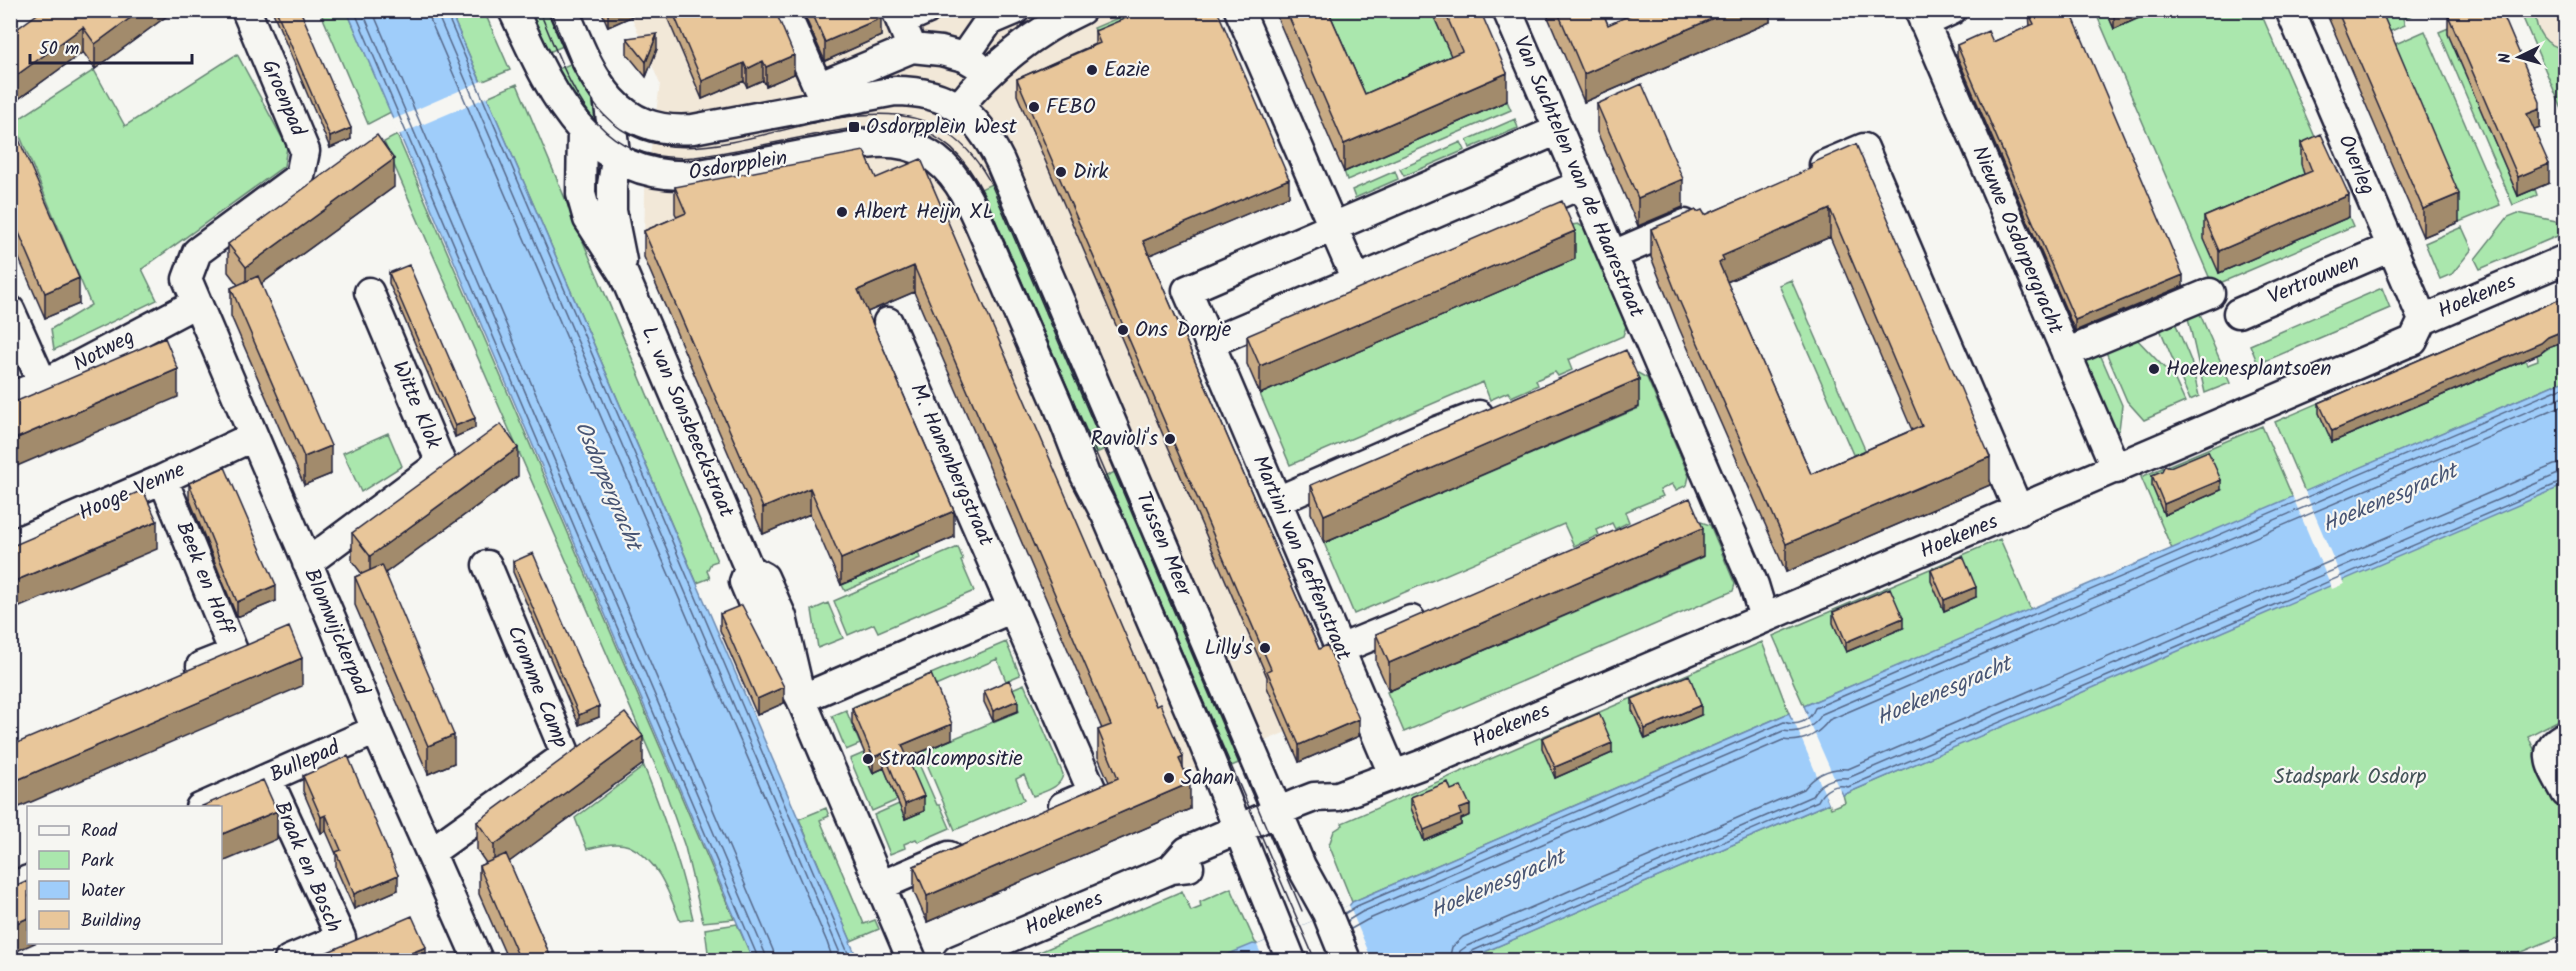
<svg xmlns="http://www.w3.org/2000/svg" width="2576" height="971" viewBox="0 0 2576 971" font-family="Kalam,sans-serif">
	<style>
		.built { fill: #f2e8d8 }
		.green { fill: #aae7ad; stroke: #668474; stroke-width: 1.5; fill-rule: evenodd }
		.water { fill: #9fcdfa; stroke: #6d89ae; stroke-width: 1.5 }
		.pier { fill: #f6f6f2 }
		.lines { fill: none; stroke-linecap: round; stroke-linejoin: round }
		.shore { stroke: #546687; stroke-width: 1.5 }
		.minor-casing { stroke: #22223b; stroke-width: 33 }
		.minor { stroke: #f6f6f2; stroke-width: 28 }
		.tram { stroke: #22223b; stroke-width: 1.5 }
		.wall { fill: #c8aa84; stroke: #22223b; stroke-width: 1.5; fill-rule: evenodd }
		.shaded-wall { fill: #a28b6c; stroke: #22223b; stroke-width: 1.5 }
		.building { fill: #e8c69a; stroke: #22223b; stroke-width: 1.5; fill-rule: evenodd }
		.poi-dot { fill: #22223b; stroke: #f6f6f2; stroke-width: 2 }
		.labels { text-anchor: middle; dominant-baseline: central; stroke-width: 4.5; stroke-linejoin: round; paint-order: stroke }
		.poi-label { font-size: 21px; fill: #22223b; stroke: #f6f6f2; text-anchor: start }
		.street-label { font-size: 21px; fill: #22223b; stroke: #f6f6f2 }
		.park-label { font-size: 21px; fill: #445358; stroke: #f6f6f2 }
		.water-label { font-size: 22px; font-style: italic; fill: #485574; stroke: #f6f6f2 }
	</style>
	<rect width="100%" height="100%" fill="#f6f6f2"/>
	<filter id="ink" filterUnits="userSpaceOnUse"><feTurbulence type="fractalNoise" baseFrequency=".0167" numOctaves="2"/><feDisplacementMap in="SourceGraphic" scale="12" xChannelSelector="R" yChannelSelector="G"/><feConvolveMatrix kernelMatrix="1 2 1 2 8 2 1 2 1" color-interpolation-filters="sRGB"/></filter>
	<g filter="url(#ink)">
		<path class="built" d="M629 11H1187L1067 126 1314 720 1158 787 906 198 644 251 645 191 660 84Z
			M2520 11H2565V116Z"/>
		<path class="green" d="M2418 10V12L2403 19 2405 25 2377 37 2368 11Z
			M320 11H347L391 112 368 124Z
			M450 11H484L510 70 481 82Z
			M527 11H556L570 43 549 52Z
			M1134 11H1150L1097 33 1094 28Z
			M1316 11H1431L1462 79 1365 122Z
			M2095 11H2106L2114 29 2156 11H2260L2335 183 2219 272 2349 217 2353 226 2213 286Z
			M2520 11H2536C2534 31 2545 46 2565 49V116Z
			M2463 22 2449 34 2518 196 2535 189 2537 195 2513 205 2439 32Z
			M2425 31 2500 205 2459 222 2382 50Z
			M237 54 287 147 284 166 142 269 157 300 54 350 51 329 91 305 14 122 94 70 125 126Z
			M577 61 595 101 599 137 556 70Z
			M517 84 717 561 711 563 707 571 710 578 697 583 487 97Z
			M1507 101 1511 110 1347 180 1344 171Z
			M1515 119 1518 128 1470 148 1467 140Z
			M397 135 734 919 703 922 685 847 660 776 384 142Z
			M1461 142 1465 150 1404 176 1400 169Z
			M1395 171 1398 179 1355 198 1352 190Z
			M1002 179 1109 447 1092 455 972 193Z
			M2518 213 2556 221 2562 234 2480 269 2475 259 2508 217Z
			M1578 224 1586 229 1627 323 1623 336 1568 360 1572 370 1558 376 1555 372 1536 380 1538 385 1511 397 1508 392 1490 400 1483 382 1290 465 1260 394 1574 259 1572 225Z
			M2462 227 2472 249 2452 274 2440 279 2425 243Z
			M1791 280 1867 454 1855 459 1779 285Z
			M2382 288 2390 308 2258 364 2250 345Z
			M2565 297V380L2305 492 2275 422ZM2536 320 2549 348 2537 355 2538 360 2527 364 2525 360Z
			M2196 305 2230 383 2205 393 2186 309Z
			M2172 315 2191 361 2199 396 2190 400 2157 322Z
			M2131 333 2174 378 2185 402 2144 420 2127 401 2103 345Z
			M2097 347 2122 405 2119 430 2113 433 2079 355Z
			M1638 373 1647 378 1689 476 1687 485 1676 490 1672 484 1660 490 1663 496 1625 512 1629 522 1615 529 1612 523 1597 530 1599 535 1574 546 1564 524 1354 614 1324 543 1639 408 1636 374Z
			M2262 426 2293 498 2172 549 2141 477Z
			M388 433 402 466 361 492 343 453Z
			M1119 470 1248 759 1222 770 1102 478Z
			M2565 483V717L2528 736 2565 817V934L2503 960H1466L1829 803 1831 808 1845 802 1843 795Z
			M1701 522 1710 525 1735 584 1733 591 1404 732 1387 692 1703 557 1690 526Z
			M2000 539 2031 610 1804 706 1773 636Z
			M958 547 963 560 961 561 974 591 878 632 874 624 848 635 834 601Z
			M918 552 920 558 845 591 842 585Z
			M828 603 843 638 818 648 812 610Z
			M1006 642 1020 675 1006 681 997 659 931 688 853 707Z
			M1762 642 1789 713 1352 902 1329 845 1334 831 1343 825 1342 823Z
			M1024 684 1063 774C1061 788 1045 791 1033 796L1024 775 1016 779 1024 800 955 830 922 752 1019 711 1010 690Z
			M846 710 860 744 846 750 832 716Z
			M628 728C655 791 678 852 693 919L680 921C669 893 658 859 629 846 617 841 600 846 587 849L575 818 643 767 624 739Z
			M864 753 873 772 884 768 897 800 872 811 850 759Z
			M915 755 937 805H940L950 828 918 842 916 839 904 844 905 848 890 854 874 815 899 804 906 819 902 760Z
			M826 808 829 816 820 820 864 924 875 920 879 929 851 941 799 819Z
			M1231 888 1255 942 1257 944 1214 960H1021L1182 891 1191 911 1201 907 1200 902Z
			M737 924 753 960H709L705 929Z"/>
		<path class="water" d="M347 11H450L851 941 850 942 858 960H753Z
			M2565 380V485L1843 795 1841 791 1826 797 1829 803 1466 960H1214L1253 944 1258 945 1349 906 1352 902 1789 713 1792 719 1807 713 1804 706Z"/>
		<path class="pier" d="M484 80 490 96 398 135 392 120Z
			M2304 489 2344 584 2332 589 2292 495Z
			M1802 705 1843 798 1840 794 1830 799V806L1789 710 1794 715 1804 711Z
			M1349 905 1372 960H1264L1257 945Z"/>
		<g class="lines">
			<path class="shore" d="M354 10 759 960
				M362 10 765 953 766 960
				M372 10 773 950 775 960
				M429 10 431 22 827 942 833 960
				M438 10 439 18 843 960
				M445 10 851 960
				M1344 914 1357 906 1784 722C1797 727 1810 721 1815 708L2566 386
				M1347 921 1362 912 1783 731C1799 734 1814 728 1822 714L2566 395
				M1351 929 1367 920 1783 740C1802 743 1818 735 1829 720L2566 404
				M1449 960 1452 947 1463 937 1804 789C1815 775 1830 767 1848 769L2554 465 2566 463
				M1458 960 1460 951 1467 946 1812 796C1819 783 1833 776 1848 778L2558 474 2566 472
				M1466 960 1470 952 1818 801C1823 790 1835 783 1848 787L2566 480"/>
			<defs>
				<path id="minor" d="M246 10 305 151 300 176 197 252 187 279 334 625 376 730 478 960
					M513 10C551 92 588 181 694 175 730 169 766 162 802 155 826 151 851 145 875 143 892 142 912 145 928 154 954 169 967 196 979 223L1058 405 1085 475 1106 515 1203 742 1291 960
					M564 10C590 71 611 136 693 129L895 91C950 91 977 114 1000 161L1301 866 1327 913 1346 960
					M784 10 818 87 912 48 941 51 964 57 976 64
					M896 10 912 48
					M1239 10 1356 280
					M1507 10 1754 585 1764 618
					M1919 10 2116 469
					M2290 10 2423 320
					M901 21 926 10
					M1924 23 1952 10
					M964 57 989 21 1015 10
					M608 97 616 160 612 185V211L622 261
					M959 107C990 67 1035 31 1081 10
					M582 131 581 194 588 219 624 275 749 569 764 577 782 617 801 699
					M1824 165 1864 148 2019 511
					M1613 255 1685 224
					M10 310 43 384
					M2238 313 2391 247
					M888 322 1093 793 1063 806
					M1209 343 1582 184
					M2066 353 2210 293
					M10 397 43 384 196 303
					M163 479 234 653 201 666
					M1277 501 1437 431 1479 415
					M10 545 163 479 252 437
					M307 563 441 463 369 292
					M749 569 744 582 761 623 801 699 912 960
					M1340 649 1411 620
					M801 699 1013 608
					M2566 736C2536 750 2555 771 2566 793
					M1393 774 1187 290 1558 130
					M268 779 341 938 289 960
					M200 808 376 730
					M431 852 566 755 487 565
					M1171 869 1187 851 1296 804 1314 797 1338 796 1426 763 2407 343 2413 341 2423 320 2566 259
					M880 886 949 856
					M10 888 28 880
					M957 960 1171 869 1189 867"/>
			</defs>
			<use href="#minor" class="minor-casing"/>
			<use href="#minor" class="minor"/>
			<path class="tram" d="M539 10C572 87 593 166 695 157 735 151 774 143 813 135 893 120 943 112 985 196L1315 960
				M550 10C565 45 577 88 604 115 706 221 903 13 992 186L1302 911"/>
		</g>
		<path class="wall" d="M175 10 95 69 83 52 10 105V34Z
			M272 10H300L351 139 330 148Z
			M601 10H646L608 27Z
			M664 10H775L794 74 766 86 763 80 747 87 744 81 702 99Z
			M802 10H878L881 36 825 61Z
			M1274 10H1328L1365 94 1451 56 1431 10H1480L1507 101 1344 172Z
			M1545 10H1602L1608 25 1770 10V22L1584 102Z
			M2106 10H2156L2114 29Z
			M2325 10H2381L2459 222 2423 237Z
			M2029 14 2183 286 2075 331 1957 56V45L1993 42 2030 26Z
			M2448 15 2540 109V128L2534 130 2549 183 2518 196 2448 34Z
			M1095 31 1289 196 1149 255 1319 649 1359 736 1299 762 1267 687V677L1017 95V79L1095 44Z
			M627 38 657 49 646 77 627 54Z
			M1597 104 1683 207 1638 226 1597 132Z
			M10 119 79 304 45 318 10 238Z
			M2301 143 2349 217 2219 273 2204 239V217L2304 174 2301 164Z
			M1810 164 1990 485 1786 572 1679 328 1651 257V229L1697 212 1705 215 1810 170ZM1830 237 1912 430 1811 474 1727 282Z
			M876 178 1156 706 1183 768 1190 809 927 922 914 892V866L1109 782 1098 757V730L1102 729 914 292 867 312 954 537 841 585 810 514 763 534 644 257V231L677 217 675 213V187Z
			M394 187 261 284 331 474 304 485 231 316V288L238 285 228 272V244Z
			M1575 259 1260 394 1247 364V336Z
			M389 273 475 428 455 437 389 283Z
			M2565 297V341L2548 347 2541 353 2332 442 2319 413V403Z
			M1639 407 1324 543 1311 513V485Z
			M2152 475 2221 490 2164 515 2152 486Z
			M518 476 385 573 454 763 428 774 355 605V577L362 574 352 561V533Z
			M189 483 276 601 237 617 189 498Z
			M1703 556 1389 691 1376 662V634Z
			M513 562 599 717 579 725 513 572Z
			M1931 570 1976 597 1944 611 1931 581Z
			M1833 612 1903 628 1846 652 1833 623Z
			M720 614 784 703 757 715 720 630Z
			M984 691 1018 711 993 721 984 702Z
			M1632 699 1701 715 1645 739 1632 710Z
			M852 708 952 739 908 758 924 811 905 819 884 768 873 773 852 723Z
			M1542 738 1612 753 1555 778 1542 748Z
			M643 764 509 862 552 960H508L479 894V866L486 863 477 850V822Z
			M303 776 398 890 354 909 336 868V854L326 831 321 833 303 791Z
			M1451 790 1470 815 1461 819V825L1424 841 1411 808V797Z"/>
		<path class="shaded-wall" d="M141 10H175L95 69V44Z
			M608 10H646L608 27Z
			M1732 10H1770V22L1584 102V74Z
			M2114 10H2156L2114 29Z
			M881 18V36L825 61V42Z
			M83 27V52L10 105V80Z
			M657 34V49L646 77V62Z
			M794 55V74L766 86V67Z
			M763 61V80L747 87V69Z
			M744 63V81L702 99V81Z
			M1507 73V101L1344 172V144Z
			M2540 109V128L2527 133V114Z
			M351 128V139L330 148V137Z
			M394 159V187L246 295V267Z
			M2549 164V183L2518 196V177Z
			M1289 179V196L1143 258V241Z
			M1683 179V207L1638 226V198Z
			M2459 194V222L2423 237V209Z
			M2349 195V217L2219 273V251Z
			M1830 209V237L1724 283 1719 263 1722 256Z
			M1575 231V259L1260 394V366Z
			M914 266V292L858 316V290Z
			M2183 275V286L2075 331V320Z
			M79 278V304L45 318V293Z
			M2565 330V341L2548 347 2541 353 2332 442V431L2548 337Z
			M178 369V397L10 469V441Z
			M1639 379V407L1324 543V515Z
			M475 418V428L455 437V426Z
			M331 446V474L304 485V457Z
			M518 448V476L370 584V556Z
			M1990 457V485L1786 572V544Z
			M2221 480V490L2164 515V504Z
			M810 488V514L763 534V508Z
			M954 511V537L841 585V559Z
			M157 521V549L10 611V583Z
			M1703 528V556L1389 691V663Z
			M276 585V601L237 617V602Z
			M1976 587V597L1944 611V600Z
			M1903 618V628L1846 652V642Z
			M302 658V686L10 811V783Z
			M784 687V703L757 715V699Z
			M1018 700V711L993 721V711Z
			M1701 705V715L1645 739V729Z
			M599 706V717L579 725V715Z
			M1359 719V736L1299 762V745Z
			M952 724V739L902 760V745Z
			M454 735V763L428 774V746Z
			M643 736V764L494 873V845Z
			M1612 743V753L1555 778V767Z
			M884 753V768L873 773V757Z
			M1183 757V783L1179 759Z
			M1190 783V809L927 922V896Z
			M924 796V811L905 819V804Z
			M1470 805V815L1461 819V825L1424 841V830L1459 809Z
			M277 811V839L220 863V835Z
			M326 815V831L321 833V817Z
			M398 875V890L354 909V894Z
			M28 918V942H37L10 954V926Z
			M426 947V960H394Z"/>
		<path class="building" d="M43 10H141L95 44 83 27 10 80V34Z
			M276 10H300L351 128 330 137Z
			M672 10H775L794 55 766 67 763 61 747 69 744 63 702 81Z
			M811 10H878L881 18 825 42Z
			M1145 10H1217L1289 179 1143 241 1319 649 1327 645 1359 719 1299 745 1267 671 1271 669 1017 79 1100 43 1095 31Z
			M1286 10H1328L1365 94 1462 51 1444 10H1480L1507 73 1344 144Z
			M1557 10H1602L1608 25 1641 10H1732L1584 74Z
			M2037 10H2070L2183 275 2075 320 1957 45 1988 31 1993 42 2034 24 2029 14Z
			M2337 10H2381L2459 194 2423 209Z
			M2458 10H2501L2540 102V109L2527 114 2549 164 2518 177 2448 15Z
			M657 34 646 62 627 38Z
			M1642 84 1683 179 1638 198 1597 104Z
			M10 119 79 278 45 293 10 212Z
			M2321 134 2349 195 2219 251 2204 217 2312 171 2301 143Z
			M377 135 394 159 246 267 228 244Z
			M1856 144 1990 457 1786 544 1679 300 1651 229 1696 210 1697 212 1702 210 1705 215 1812 168 1810 164ZM1830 209 1922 426 1811 474 1719 263 1724 260 1722 256Z
			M864 151 876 178 921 159 1156 706 1160 704 1183 757 1179 759 1190 783 927 896 914 866 1118 778 1098 730 1111 725 914 266 858 290 954 511 841 559 810 488 763 508 644 231 686 213 675 187Z
			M1562 201 1575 231 1260 366 1247 336Z
			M409 265 475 418 455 426 389 273Z
			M258 276 331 446 304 457 231 288Z
			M2565 297V330L2548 337 2541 343 2332 431 2319 403Z
			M165 338 178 369 10 441V404Z
			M1626 350 1639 379 1324 515 1311 485Z
			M501 424 518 448 370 556 352 533Z
			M2208 451 2221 480 2164 504 2152 475 2162 471 2165 465 2170 467Z
			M225 467 276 585 237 602 189 483Z
			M143 490 157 521 10 583V547Z
			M1690 498 1703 528 1389 663 1376 634Z
			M533 553 599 706 579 715 513 562Z
			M1963 556 1976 587 1944 600 1931 570Z
			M382 565 454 735 428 746 355 577Z
			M1890 588 1903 618 1846 642 1833 612Z
			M742 605 784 687 757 699 720 614Z
			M289 627 302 658 10 783V746Z
			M931 674 952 724 902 745 924 796 905 804 884 753 873 757 852 708Z
			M1689 675 1701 705 1645 729 1632 699Z
			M1009 680 1018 700 993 711 984 691Z
			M625 713 643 736 494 845 477 822Z
			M1599 713 1612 743 1555 767 1542 738Z
			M348 756 398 875 354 894 336 852 341 850 326 815 321 817 303 776Z
			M263 780 277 811 220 835V807H200Z
			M1448 782 1451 790 1461 786 1470 805 1459 809 1461 815 1424 830 1411 797Z
			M506 854 552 960H520L479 866Z
			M28 881V918L10 926V889Z
			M412 916 426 947 394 960H309Z"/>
	</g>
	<g class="poi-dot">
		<circle cx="1092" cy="70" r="6"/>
		<circle cx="1034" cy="107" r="6"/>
		<rect x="848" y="121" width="12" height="12" rx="3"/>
		<circle cx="1061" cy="172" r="6"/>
		<circle cx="842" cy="212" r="6"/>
		<circle cx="1123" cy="330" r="6"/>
		<circle cx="2154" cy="369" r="6"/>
		<circle cx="1170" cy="439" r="6"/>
		<circle cx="1265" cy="648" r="6"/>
		<circle cx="868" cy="759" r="6"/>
		<circle cx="1169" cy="778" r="6"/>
	</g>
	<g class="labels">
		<g class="poi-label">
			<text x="1104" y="70">Eazie</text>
			<text x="1046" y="107">FEBO</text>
			<text x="866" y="127">Osdorpplein West</text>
			<text x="1073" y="172">Dirk</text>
			<text x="854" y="212">Albert Heijn XL</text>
			<text x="1135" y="330">Ons Dorpje</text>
			<text x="2166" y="369">Hoekenesplantsoen</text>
			<text x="1158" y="439" text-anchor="end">Ravioli's</text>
			<text x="1253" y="648" text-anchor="end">Lilly's</text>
			<text x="880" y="759">Straalcompositie</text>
			<text x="1181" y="778">Sahan</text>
		</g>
		<g class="street-label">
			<text transform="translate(283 98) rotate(67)">Groenpad</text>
			<text transform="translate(2356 165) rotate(67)">Overleg</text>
			<text transform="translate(738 166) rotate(-9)">Osdorpplein</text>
			<text transform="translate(1578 177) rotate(67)">Van Suchtelen van de Haarestraat</text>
			<text transform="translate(2017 240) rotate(67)">Nieuwe Osdorpergracht</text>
			<text transform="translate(2314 280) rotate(-23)">Vertrouwen</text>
			<text transform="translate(2477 297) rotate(-23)">Hoekenes</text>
			<text transform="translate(104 351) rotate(-28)">Notweg</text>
			<text transform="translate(416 405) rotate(67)">Witte Klok</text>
			<text transform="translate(687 422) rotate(67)">L. van Sonsbeeckstraat</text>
			<text transform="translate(951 465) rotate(66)">M. Hanenbergstraat</text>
			<text transform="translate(132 492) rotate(-24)">Hooge Venne</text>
			<text transform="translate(1959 537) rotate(-23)">Hoekenes</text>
			<text transform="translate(1163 544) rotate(67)">Tussen Meer</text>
			<text transform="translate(1301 558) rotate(67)">Martini van Geffenstraat</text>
			<text transform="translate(204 578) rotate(68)">Beek en Hoff</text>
			<text transform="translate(336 632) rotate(67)">Blomwijckerpad</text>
			<text transform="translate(537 687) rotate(68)">Cromme Camp</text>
			<text transform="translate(1511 726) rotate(-23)">Hoekenes</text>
			<text transform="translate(305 762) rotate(-24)">Bullepad</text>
			<text transform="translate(307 867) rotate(67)">Braak en Bosch</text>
			<text transform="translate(1064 914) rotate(-23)">Hoekenes</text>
		</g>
		<g class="park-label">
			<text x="2350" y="777">Stadspark Osdorp</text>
		</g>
		<g class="water-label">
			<text transform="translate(607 486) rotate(67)">Osdorpergracht</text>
			<text transform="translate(2390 499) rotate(-23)">Hoekenesgracht</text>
			<text transform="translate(1944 692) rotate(-23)">Hoekenesgracht</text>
			<text transform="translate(1498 885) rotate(-23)">Hoekenesgracht</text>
		</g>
	</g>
	<rect width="2576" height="971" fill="none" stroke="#f6f6f2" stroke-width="36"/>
	<rect x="18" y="18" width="2540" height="935" fill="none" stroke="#22223b" stroke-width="2" filter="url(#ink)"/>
	<rect x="27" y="806" width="195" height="138" fill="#f6f6f2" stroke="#a1a1a9" stroke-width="1.5"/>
	<rect x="39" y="826" width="30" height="9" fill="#f6f6f2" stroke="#a1a1a9" stroke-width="1.5"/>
	<text x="81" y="836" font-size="18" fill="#22223b">Road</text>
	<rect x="39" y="851" width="30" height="18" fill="#aae7ad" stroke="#a1a1a9" stroke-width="1.5"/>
	<text x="81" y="866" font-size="18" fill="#22223b">Park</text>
	<rect x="39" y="881" width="30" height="18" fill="#9fcdfa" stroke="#a1a1a9" stroke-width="1.5"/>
	<text x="81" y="896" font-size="18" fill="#22223b">Water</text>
	<rect x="39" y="911" width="30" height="18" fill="#e8c69a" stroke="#a1a1a9" stroke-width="1.5"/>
	<text x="81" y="926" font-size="18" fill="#22223b">Building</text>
	<g transform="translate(2519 57) rotate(265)" stroke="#f6f6f2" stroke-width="4.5" paint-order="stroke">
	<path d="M0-4.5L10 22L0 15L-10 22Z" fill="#22223b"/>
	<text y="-9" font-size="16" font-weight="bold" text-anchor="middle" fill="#22223b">N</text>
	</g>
	<path d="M30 54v9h162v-9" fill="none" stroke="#22223b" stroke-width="3"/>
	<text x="39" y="54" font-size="18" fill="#22223b" stroke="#f6f6f2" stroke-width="4.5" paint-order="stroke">50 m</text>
</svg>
